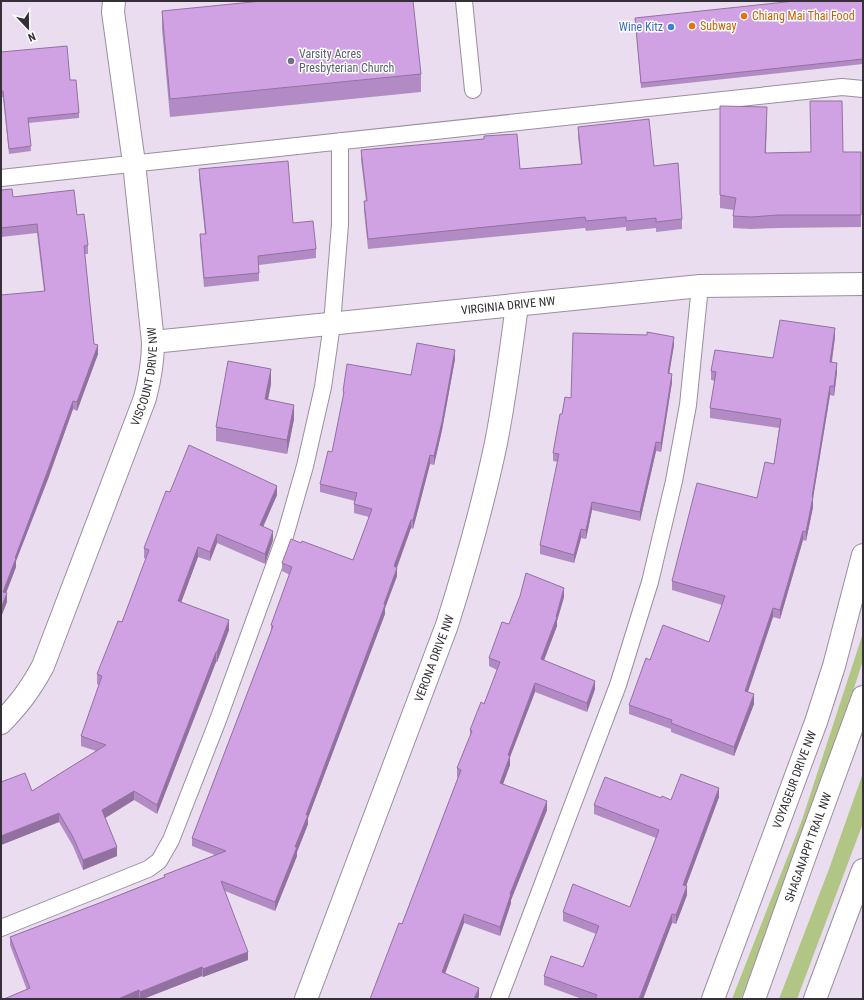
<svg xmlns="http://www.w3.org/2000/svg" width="864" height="1000" viewBox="0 0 864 1000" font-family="'Roboto Condensed',sans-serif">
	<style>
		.green { fill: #b1c585 }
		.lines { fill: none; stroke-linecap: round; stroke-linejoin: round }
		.service-casing { stroke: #9a8e9f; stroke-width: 18 }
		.minor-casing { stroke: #9a8e9f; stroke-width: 24 }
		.primary-casing { stroke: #9a8e9f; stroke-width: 24 }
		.service { stroke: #fff; stroke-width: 16 }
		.minor { stroke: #fff; stroke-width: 22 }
		.primary { stroke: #fff; stroke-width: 22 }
		.wall { fill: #b38bc4 }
		.shaded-wall { fill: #9271a0 }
		.building { fill: #d0a2e4; stroke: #9271a0 }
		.food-dot { fill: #e8710a; stroke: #fff; stroke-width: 1.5 }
		.shop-dot { fill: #3f7fe0; stroke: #fff; stroke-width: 1.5 }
		.worship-dot { fill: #6b7280; stroke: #fff; stroke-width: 1.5 }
		.labels { text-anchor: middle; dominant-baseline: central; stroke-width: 3; stroke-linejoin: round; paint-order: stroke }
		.food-label { font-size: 12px; fill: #c56008; stroke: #fff; text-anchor: start }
		.shop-label { font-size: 12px; fill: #366cbe; stroke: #fff; text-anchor: end }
		.worship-label { font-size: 12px; fill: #5b616d; stroke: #fff; text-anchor: start }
		.street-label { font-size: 12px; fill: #353037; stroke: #fff }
	</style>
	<rect width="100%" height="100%" fill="#eaddef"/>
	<path class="green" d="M863 633V660L832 758 803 839 741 999H732L802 820Z
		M863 773V823L797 999H779L829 869Z"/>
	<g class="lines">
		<defs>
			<path id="service" d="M464 1 473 90
				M1 178 842 87 863 89
				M1 928 148 869 159 861 171 840 218 720 285 536 305 466 323 387 332 324 340 224V141
				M499 999 618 685 650 582 674 481 688 405 700 286"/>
			<g id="minor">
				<path id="s1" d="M153 342 700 286 863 284"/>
				<path id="s2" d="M1 723C20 703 30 690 43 666L145 398C150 379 153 362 153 342L134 163 113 12 114 1"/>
				<path id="s3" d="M306 999 447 625C466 565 483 505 496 443 505 397 511 351 517 305"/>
				<path id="s4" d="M713 999 816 722 834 666 863 555"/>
			</g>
			<g id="primary">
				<path id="s5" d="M754 999 807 850 863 697"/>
				<path d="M815 999 863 870"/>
			</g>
		</defs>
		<use href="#service" class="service-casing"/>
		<use href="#minor" class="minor-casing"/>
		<use href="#primary" class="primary-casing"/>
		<use href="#service" class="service"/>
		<use href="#minor" class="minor"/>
		<use href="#primary" class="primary"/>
	</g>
	<path class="wall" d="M863 1V64L641 88 635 18Z
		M162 11 421 74V92L170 117 162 29Z
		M1 52 70 80 79 113V118L28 123 31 151 9 154 3 97H1Z
		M720 106 767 120 766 153 861 152V227L778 228 751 229 733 228V216L734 210 720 208Z
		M578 127 654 166 682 219V229L656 232V228L626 231V227L586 231 585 228 368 249 364 211V201H366L361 160V150L520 169 581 164 578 137Z
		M199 169 293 223 316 249V258L259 265V281L204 287 200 243V234H205L199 177Z
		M1 190 13 197 77 215 88 245V254H85L94 344 98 354 77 411 73 409 48 479 16 561V567L6 593 7 602 1 617 44 291 37 233 1 237Z
		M835 337 832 362 837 372 834 396 830 395 813 498V507L806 541 803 540 780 619 773 617 748 692 754 704 734 756 671 732V729L629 714V705L650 660 709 642 722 605 672 590V581L757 498 774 464 779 428 710 418V408L715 381 711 380V371L773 358Z
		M674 345 669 373 672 382 661 452 656 451 640 521 592 510 586 539 581 538 574 563 540 554V545L558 462 553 461V453L562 414Z
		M455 359 442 430 434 465 430 464 413 529 411 528 397 568V576L385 608V614L308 818V824L297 852V856L275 911 225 891 248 960 203 977 202 976 143 999H4L27 990 10 945V937L102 902 164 877V875L215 855 192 846V838L271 631V625L290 575 282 571V563L301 543 353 560 369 517 354 513V504L355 501 320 492V484L332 452 343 398V391L411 375Z
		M271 384 268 400 294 419 287 454 216 441V427Z
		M170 492 277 495 263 526 273 540 265 564 217 543 210 561 198 557 181 602 229 630 217 662H216L157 814 134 800 105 818 117 856 83 870 73 846 59 822 1 845V782L32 791 96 751 81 746V736L99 685 97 684V674L122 622 146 559 144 558V548Z
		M564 597 557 621V626L544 660 595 689 587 712 535 692 510 757V765L503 784 547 810 511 900V903L500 936 464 923 445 974 479 996 478 999H370L402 924 458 778 457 777V768L470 736V730L484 704 497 670 489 666V658L509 624Z
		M719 797 686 886 687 895 676 924 672 923 643 999H582L544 985V976L583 967 596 934 563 921V912L630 907 656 838 594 814V805L661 798 671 800Z"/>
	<path class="shaded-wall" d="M835 328V337L830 371V362Z
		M674 337V345L668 381V373Z
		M98 345V354L77 411V402Z
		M455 350V359L442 430 434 465V456Z
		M837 363V372L834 396V386Z
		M271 369V384L265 414V399Z
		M672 374V382L661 452V443Z
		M830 386V395L813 498V507L806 541V532Z
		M73 401V409L48 479 16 561V567L3 601V592L15 558Z
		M294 405V419L287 454V440Z
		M656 442V451L640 521V512Z
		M430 455V464L413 529V520Z
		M277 486V495L260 534V525Z
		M592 502V510L586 539V530Z
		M411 520V528L394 575V566Z
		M581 529V538L574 563V555Z
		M273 531V540L265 564V554Z
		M803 531V540L780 619V610Z
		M217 534V543L210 561V552Z
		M198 547V557L178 611V601Z
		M397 568V576L385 608V614L308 818V824L297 852V856L275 911V902L306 815Z
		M564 588V597L557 621V626L541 668V659L556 617Z
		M7 593V602L1 617V608Z
		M773 608V617L745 700V691Z
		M229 620V630L217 662V652Z
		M216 652V662L157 814V805Z
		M595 681V689L587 712V703Z
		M535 683V692L510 757V765L500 792V783L508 755Z
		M754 694V704L734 756V747Z
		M719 788V797L683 894V885Z
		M134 791V800L102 820V810Z
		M547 801V810L511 900V903L500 936V927L510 894Z
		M59 813V822L1 845V836Z
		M117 847V856L83 870V860Z
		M687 886V895L676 924V915Z
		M464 914V923L442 981V972Z
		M672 914V923L643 999H639Z
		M248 952V960L203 977V969Z
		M202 967V976L143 999H140V992Z
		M479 988V996L478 999H474Z
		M139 990V999H118Z"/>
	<path class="building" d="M262 1H413L421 74 170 99 162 11Z
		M795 1H863V59L641 83 635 18Z
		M67 46 70 80H76L79 113 28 118 31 146 9 149 3 91 1 92V52Z
		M810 101H842L843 152H861V215H778L751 217 733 216 736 198 720 195V106L767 107 765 153 811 152Z
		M649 119 654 166 678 163 682 219 656 222V218L626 221V217L586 221 585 217 368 239 364 201H367L361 150 484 139V136L517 134 520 169 582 164 578 127Z
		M288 161 293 223 313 221 316 249 258 256 259 273 204 278 200 234H206L199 169Z
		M12 189 13 197 74 190 77 215 84 214 88 245 84 246 94 344 98 345 77 402 73 401 48 470 15 558H16L3 592 7 593 1 608V295L45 291 37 224 1 228V190Z
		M780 320 835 328 830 362 837 363 834 386H830L812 497H813L806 532 803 531 780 610 773 608 745 691 754 694 734 747 671 723 672 720 629 705 646 658 650 660 663 625 709 642 725 596 672 581 697 483 757 498 765 462 774 464 781 419 710 408 716 372 711 371 715 350 773 358Z
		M647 332 674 337 668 373 672 374 661 443 656 442 640 512 592 502 586 530 581 529 574 555 540 545 559 454 553 453 560 414H562L565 397 571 398 573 333 647 335Z
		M417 343 455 350 442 422 434 456 430 455 413 520H411L394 566 397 568 384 604 385 605 306 815H308L295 847H297L275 902 221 881 248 952 203 969 202 967 140 992 139 990 118 999H4L30 988 10 937 102 902 165 877 164 875 226 851 192 838 273 626 271 625 292 567 282 563 291 539 301 543 302 541 353 560 372 509 354 504 357 493 320 484 328 451 332 452 344 392 343 391 347 364 411 375Z
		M228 361 271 369 265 399 294 405 287 440 216 427Z
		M189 445 277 486 260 525 273 531 265 554 217 534 210 552 198 547 178 601 229 620 217 652H216L157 805 134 791 102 810 117 847 83 860 73 837 59 813 1 836V782L25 773 32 791 106 745 81 736 102 676 97 674 118 621 122 622 149 550 144 548 166 491 170 492Z
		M526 573 564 588 556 617H557L541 659 595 681 587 703 535 683 508 755 510 756 500 783 547 801 510 894H511L500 927 464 914 442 972 479 988 474 999H370L399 923 402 924 461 770 457 768 472 731 470 730 481 702 484 704 500 662 489 658 502 622 509 624 520 596Z
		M681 774 719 788 683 885 687 886 676 915 672 914 639 999H595L597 995 544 976 551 956 583 967 599 926 563 912 573 884 630 907 659 830 594 805 605 777 661 798 662 796 671 800Z"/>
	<g class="food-dot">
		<circle cx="744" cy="16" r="4"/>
		<circle cx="692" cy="26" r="4"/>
	</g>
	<circle class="shop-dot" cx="671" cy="27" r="4"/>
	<circle class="worship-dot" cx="291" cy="61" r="4"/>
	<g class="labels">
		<g class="food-label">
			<text x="752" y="16">Chiang Mai Thai Food</text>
			<text x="700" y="26">Subway</text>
		</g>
		<g class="shop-label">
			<text x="663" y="27">Wine Kitz</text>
		</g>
		<g class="worship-label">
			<text x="299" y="54">Varsity Acres<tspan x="299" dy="14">Presbyterian Church</tspan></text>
		</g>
		<g class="street-label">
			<text stroke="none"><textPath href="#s1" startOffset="357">VIRGINIA DRIVE NW</textPath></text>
			<text stroke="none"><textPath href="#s2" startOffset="379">VISCOUNT DRIVE NW</textPath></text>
			<text stroke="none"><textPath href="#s3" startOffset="364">VERONA DRIVE NW</textPath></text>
			<text stroke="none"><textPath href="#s4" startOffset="234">VOYAGEUR DRIVE NW</textPath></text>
			<text stroke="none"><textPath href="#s5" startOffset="161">SHAGANAPPI TRAIL NW</textPath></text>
		</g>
	</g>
	<rect width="864" height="1000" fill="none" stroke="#353037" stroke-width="4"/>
	<g transform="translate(28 28) rotate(158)" stroke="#ffffff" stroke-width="3" paint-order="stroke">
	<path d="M0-3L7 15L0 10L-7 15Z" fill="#353037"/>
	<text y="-6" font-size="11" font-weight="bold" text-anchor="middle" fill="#353037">N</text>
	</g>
</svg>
